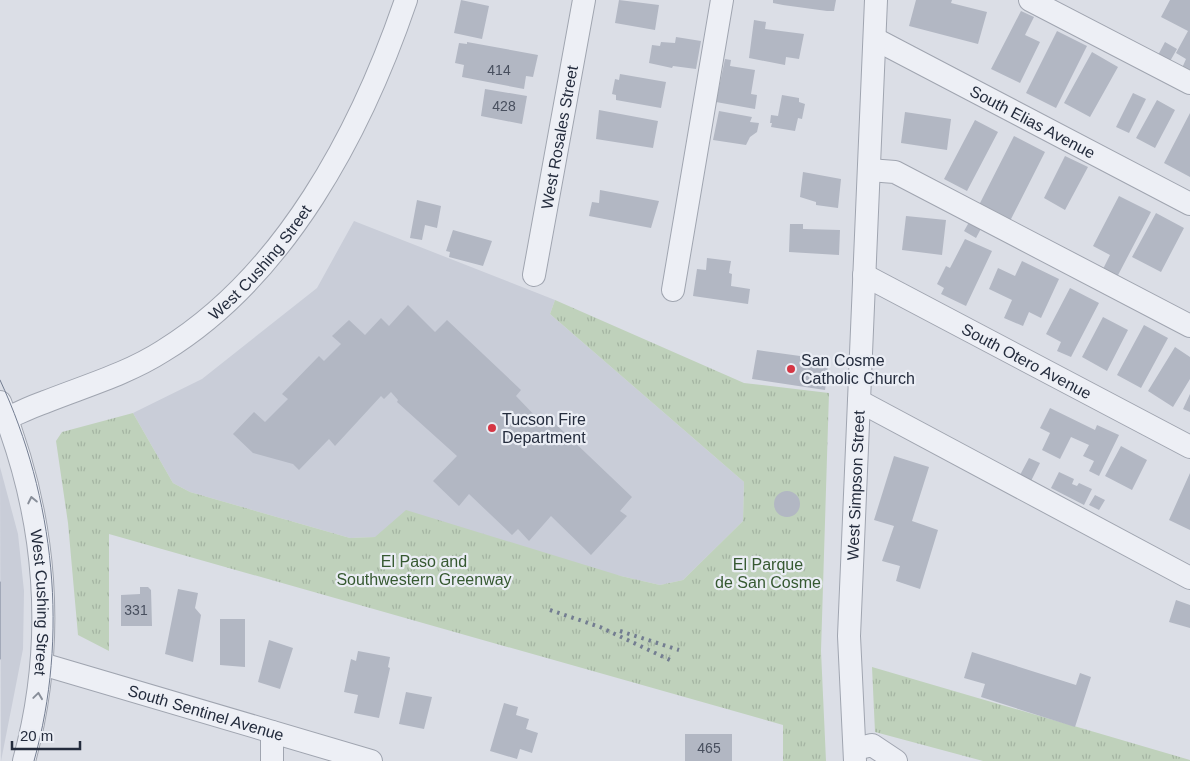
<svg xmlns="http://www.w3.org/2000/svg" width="1190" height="761" viewBox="0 0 1190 761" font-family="Arial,sans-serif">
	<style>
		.built { fill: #c9cdd8 }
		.park { fill: url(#park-tufts) }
		.building { fill: #b2b7c3 }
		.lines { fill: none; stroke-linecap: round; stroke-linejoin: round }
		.minor-casing { stroke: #a0a5b0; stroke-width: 24 }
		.minor { stroke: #edeff5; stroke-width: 22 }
		.tram { stroke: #737d91; stroke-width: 1 }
		.rail { stroke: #737d91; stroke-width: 4; stroke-dasharray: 2.5 5; stroke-linecap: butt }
		.oneway { stroke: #888e99 }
		.poi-dot { fill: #d53644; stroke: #eaedf4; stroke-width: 2 }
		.labels { text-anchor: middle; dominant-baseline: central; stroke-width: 4.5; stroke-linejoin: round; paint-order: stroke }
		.number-label { font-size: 14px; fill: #484f5e }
		.street-label { font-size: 16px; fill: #242c3d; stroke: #eaedf4 }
		.poi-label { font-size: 16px; fill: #242c3d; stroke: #eaedf4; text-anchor: start }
		.park-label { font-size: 16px; fill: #365931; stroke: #eaedf4 }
	</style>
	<defs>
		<pattern id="park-tufts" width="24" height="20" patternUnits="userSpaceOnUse" patternTransform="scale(1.25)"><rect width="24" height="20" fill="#bfd1bb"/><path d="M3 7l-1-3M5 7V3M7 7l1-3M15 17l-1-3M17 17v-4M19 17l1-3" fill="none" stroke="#a4b4a2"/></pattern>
	</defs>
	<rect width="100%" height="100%" fill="#dbdee6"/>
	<path class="built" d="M354 221 555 300 550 314 744 482 743 521 683 580 660 585 621 576 375 537 350 538 190 492 173 483 133 413 202 379 317 288Z
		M0 467 18 534 24 591 23 649 1 761Z"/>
	<path class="park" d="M555 300 744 383 829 393 821 651 826 761H783V725L109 534V651L78 635 68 523 56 441 62 432 133 413 173 483 190 492 350 538 375 537 406 510 621 576 660 585 683 580 743 521 744 482 550 314Z
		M872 667 1190 760V761H983L875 732Z"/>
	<path class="building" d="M461 0 489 6 482 39 454 33Z
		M619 0 659 5 655 30 615 23Z
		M773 0H836L834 11H827L783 5 773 3Z
		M916 0H952L951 3 987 12 978 44 909 26Z
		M1170 0H1190V72L1182 68 1186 59 1176 53 1188 31 1161 17Z
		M1021 11 1034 17 1025 35 1040 42 1020 83 991 69Z
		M754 20 766 22 765 29 804 34 799 59 786 57 785 65 749 58Z
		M1057 31 1087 46 1056 108 1026 93Z
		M676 37 701 41 696 69 673 66 672 68 649 63 652 45 660 46 661 42 675 43Z
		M467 42 538 55 533 77 526 76 524 89 462 77 464 65 455 63 459 43 467 44Z
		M1165 42 1177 49 1169 63 1157 57Z
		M1092 52 1118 67 1090 117 1064 103Z
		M725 59 731 60 730 66 755 70 751 94 757 95 755 109 716 102Z
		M620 74 666 82 661 108 616 100V95L612 94 615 79 619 80Z
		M485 89 527 96 522 124 481 116Z
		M1133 93 1146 99 1129 133 1116 127Z
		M782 95 799 98V102L805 104 802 119 798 118 795 131 771 127 772 123H770L771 115 778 116Z
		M1157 100 1175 110 1155 148 1136 138Z
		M599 110 658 121 653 148 596 139Z
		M719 111 752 117 750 122 759 123 757 132 750 137 746 145 713 140Z
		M905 112 951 119 947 150 901 143Z
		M1190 113V177L1164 163Z
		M975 120 998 132 967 191 944 179Z
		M1014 136 1045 152 1010 221 979 205Z
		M1065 156 1088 167 1065 210 1044 198Z
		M803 172 841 179 838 208 816 205V202L800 197Z
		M600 190 659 201 651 228 589 216 592 202 599 203Z
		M1119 196 1151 212 1116 279 1102 271 1110 255 1093 246Z
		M417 200 441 206 437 228 425 225 422 240 410 238Z
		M1156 213 1184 228 1161 272 1132 257Z
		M906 216 946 220 942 255 902 250Z
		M972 217 984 223 976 238 964 231Z
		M790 224H803V229L840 230 839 255 789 252Z
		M453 230 492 241 483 266 449 257 450 252 446 251Z
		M965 239 992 251 966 306 941 294 944 288 937 284 946 266 950 268Z
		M707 258 731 261 729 273 732 274 731 286 750 289 748 304 693 296 697 269 706 270Z
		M1022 261 1059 279 1041 318 1029 312 1023 326 1004 318 1012 300 989 289 998 268 1015 276Z
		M1070 288 1099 303 1071 357 1057 351 1061 342 1046 334Z
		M408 305 435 332 447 320 521 390 516 396 539 420 545 414 632 497 620 511 627 516 591 555 551 516 529 541 518 529 512 535 469 494 459 506 433 481 457 456 397 402 398 400 391 392 384 399 381 396 335 446 329 439 299 470 293 464 253 453 233 434 254 412 265 422 288 399 282 394 319 356 324 361 341 344 332 336 349 320 365 335 381 318 389 326Z
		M1103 317 1128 330 1107 371 1082 357Z
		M1144 325 1168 338 1141 388 1117 375Z
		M1175 347 1190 357V379L1173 407 1148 391Z
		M757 350 829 360 825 390 752 379Z
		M1190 394V412L1183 409Z
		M1050 408 1095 430 1097 425 1119 435 1099 476 1089 471 1094 461 1083 456 1089 445 1071 437 1060 459 1042 450 1050 433 1040 428Z
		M1121 446 1147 460 1132 490 1105 476Z
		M894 456 929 467 912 521 938 530 920 589 896 581 900 566 882 561 894 526 874 520Z
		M1029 458 1040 463 1031 481 1020 475Z
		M1059 472 1074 479 1072 484 1077 486 1079 483 1092 489 1084 505 1051 488Z
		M1190 473V530L1169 520Z
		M774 504a13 13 0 1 1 26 0a13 13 0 1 1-26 0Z
		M1095 495 1105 500 1099 510 1089 505Z
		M140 587H148L151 590 152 626H121V595L140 594Z
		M178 589 198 593 195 608 201 615 193 662 165 654Z
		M1176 600 1190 605V628L1169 622Z
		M220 619H245V667L220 665Z
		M269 640 293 648 280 689 258 682Z
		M358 651 390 657 388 667 390 668 379 718 354 713 358 695 344 692 351 659 356 661Z
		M972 652 1076 685 1080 673 1091 677 1075 727 981 697 985 684 964 678Z
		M406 692 432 697 424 729 399 724Z
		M504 703 518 707 516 715 529 719 526 729 538 733 532 753 520 749 517 759 490 751Z
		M685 734H732V761H685Z"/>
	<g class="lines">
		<defs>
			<g id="minor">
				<path d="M1030 0 1190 83"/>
				<path id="s1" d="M875 39 1190 204"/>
				<path d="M869 170 895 172 1190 326"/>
				<path id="s2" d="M534 275 584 0"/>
				<path id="s3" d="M864 275 1190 447"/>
				<path d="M673 290 722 0"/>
				<path d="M859 401 1190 578"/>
				<path id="s4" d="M0 402C47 518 57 640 24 761"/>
				<path id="s5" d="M0 421C15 415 30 407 45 402 85 386 127 374 163 351 285 276 361 132 406 0"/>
				<path id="s6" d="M42 664 371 761"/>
				<path d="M855 749 872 745 896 761"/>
				<path d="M272 761V732"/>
				<path id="s7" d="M855 761 849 636 876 0"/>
			</g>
		</defs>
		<use href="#minor" class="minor-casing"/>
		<use href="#minor" class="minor"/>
		<path class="tram" d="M0 380C55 498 69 636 34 761
			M0 582V659"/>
		<path class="rail" d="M550 610 600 627 670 660
			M620 631 679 650"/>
	</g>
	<defs><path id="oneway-chevron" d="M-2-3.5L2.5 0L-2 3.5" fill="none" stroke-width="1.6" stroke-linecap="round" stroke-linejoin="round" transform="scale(1.25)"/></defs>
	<g class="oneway">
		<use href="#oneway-chevron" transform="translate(32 500) rotate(-102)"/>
		<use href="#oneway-chevron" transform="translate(38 696) rotate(-82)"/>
	</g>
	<g class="poi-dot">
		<circle cx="791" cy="369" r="5"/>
		<circle cx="492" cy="428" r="5"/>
	</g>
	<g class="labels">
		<g class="number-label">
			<text x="499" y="70">414</text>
			<text x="504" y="106">428</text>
			<text x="136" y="610">331</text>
			<text x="709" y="748">465</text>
		</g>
		<g class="street-label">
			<text stroke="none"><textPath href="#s1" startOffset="178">South Elias Avenue</textPath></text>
			<text stroke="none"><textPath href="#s2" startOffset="140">West Rosales Street</textPath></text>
			<text stroke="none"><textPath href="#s5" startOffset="310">West Cushing Street</textPath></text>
			<text stroke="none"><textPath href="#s3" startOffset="184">South Otero Avenue</textPath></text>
			<text stroke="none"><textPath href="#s7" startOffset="276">West Simpson Street</textPath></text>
			<text stroke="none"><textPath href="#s4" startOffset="206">West Cushing Street</textPath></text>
			<text stroke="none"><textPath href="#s6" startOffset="171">South Sentinel Avenue</textPath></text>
		</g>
		<g class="poi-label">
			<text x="801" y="360">San Cosme<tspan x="801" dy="18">Catholic Church</tspan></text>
			<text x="502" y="419">Tucson Fire<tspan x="502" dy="18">Department</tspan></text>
		</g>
		<g class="park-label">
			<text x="424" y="561">El Paso and<tspan x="424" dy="18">Southwestern Greenway</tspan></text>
			<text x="768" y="564">El Parque<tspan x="768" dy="18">de San Cosme</tspan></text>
		</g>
	</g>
	<path d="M12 741v8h68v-8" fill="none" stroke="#242c3d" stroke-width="2.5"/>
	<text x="20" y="741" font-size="15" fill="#242c3d" stroke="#eaedf4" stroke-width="4" paint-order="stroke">20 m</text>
</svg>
